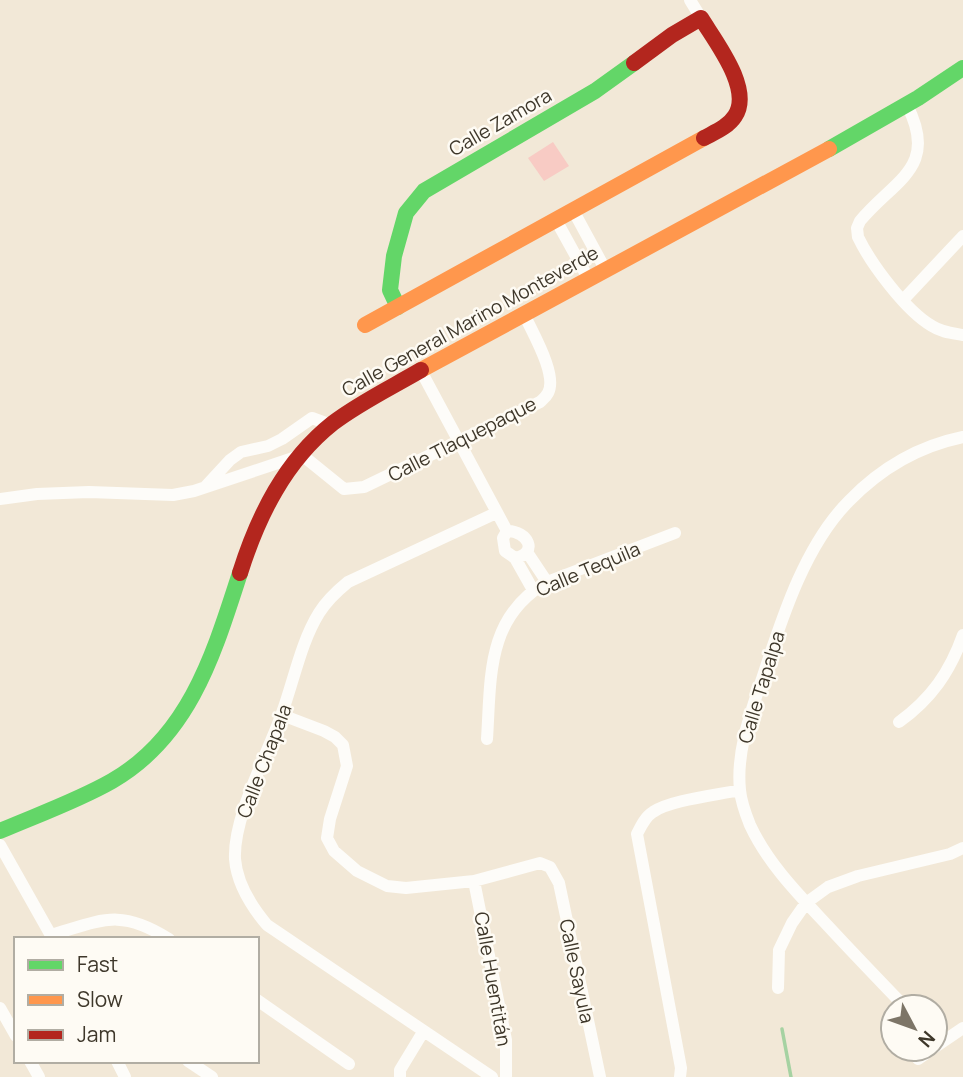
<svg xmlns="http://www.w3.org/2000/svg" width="963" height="1077" viewBox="0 0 963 1077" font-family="Manrope,sans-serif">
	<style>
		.green { fill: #f8cbc4 }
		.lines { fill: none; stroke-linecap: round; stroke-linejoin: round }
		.stream { stroke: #a6d2a2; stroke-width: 3.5 }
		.street { stroke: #fdfcf9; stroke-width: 12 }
		.fast { stroke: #63d668; stroke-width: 16 }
		.slow { stroke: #ff974d; stroke-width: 16 }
		.jam { stroke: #b3261e; stroke-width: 16 }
		.labels { text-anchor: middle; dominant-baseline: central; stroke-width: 5; stroke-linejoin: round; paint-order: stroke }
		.street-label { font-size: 19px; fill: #3e372a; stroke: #fefbf4 }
	</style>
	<rect width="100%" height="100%" fill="#f2e8d7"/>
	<path class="green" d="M553 142 569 166 544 181 528 158Z"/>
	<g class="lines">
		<path class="stream" d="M782 1029 791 1077"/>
		<path class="street" d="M690 0 701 18
			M907 105C939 168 895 179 860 221L857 228 858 237C871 264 906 311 932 326 941 332 952 333 963 335
			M573 210 605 269
			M556 220 588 278
			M903 300 963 236
			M420 369 507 531
			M206 486 230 460 241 452 268 446 282 439 312 418 331 425
			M0 499 37 494 89 492 173 495 194 491 302 455 344 489 364 487 540 402C543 399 546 397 548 393 558 375 532 332 524 314
			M507 531C528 531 539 553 515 558L505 551 503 538Z
			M527 552 547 582
			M515 558 533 590
			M282 715 324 731 335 737 343 745 347 766 330 819 327 838 334 851 357 871 387 886 406 888 474 881 540 863 550 867 559 883 600 1077
			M899 722C931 699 950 672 963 635
			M487 739C491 677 486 617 547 582L675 533
			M0 845 53 939
			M474 881 506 1040V1077
			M51 935C102 920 120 908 169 939
			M778 988 779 950 792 923 806 903 828 887 858 876 950 854 963 848
			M257 1000 349 1064
			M905 1007C879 980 853 953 828 926 799 895 768 864 750 825 746 815 741 801 740 790 736 751 751 712 763 676 782 618 805 545 849 501 880 469 919 446 963 437
			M0 1008 16 1036
			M935 1047 963 1028
			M918 1059 932 1049
			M30 1061 39 1077
			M117 1061 125 1077
			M188 1061 212 1077
			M400 1077V1070L423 1032
			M492 1077 267 925C251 906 237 884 235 859 233 816 268 754 282 713 294 680 301 642 319 613 327 600 337 591 348 582L496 513
			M680 1077 681 1068 637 834C641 826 645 817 653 812 670 800 718 795 740 790"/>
		<path class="fast" d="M829 149 918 98 963 68
			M398 307 390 290 394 256 406 213 424 191 595 91 634 63
			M0 831C37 815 77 801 112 781 190 736 214 653 240 573"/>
		<path class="slow" d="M365 325 704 138
			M421 370 829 149"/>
		<path class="jam" d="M634 63 672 35 701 18C715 41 753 89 735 116 728 127 715 132 704 138
			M240 573C258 516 285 461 333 423 359 403 392 387 421 370"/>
	</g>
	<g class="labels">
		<g class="street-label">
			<text transform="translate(500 122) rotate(-30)">Calle Zamora</text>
			<text transform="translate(470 321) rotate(-29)">Calle General Marino Monteverde</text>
			<text transform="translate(462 439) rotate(-27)">Calle Tlaquepaque</text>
			<text transform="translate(588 569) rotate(-23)">Calle Tequila</text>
			<text transform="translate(761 687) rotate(-73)">Calle Tapalpa</text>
			<text transform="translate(264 761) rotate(-69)">Calle Chapala</text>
			<text transform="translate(577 971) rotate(78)">Calle Sayula</text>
			<text transform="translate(493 979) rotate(80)">Calle Huentitán</text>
		</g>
	</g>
	<rect x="14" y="937" width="245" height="126" fill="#fefbf4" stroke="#b1ada3" stroke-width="2"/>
	<rect x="28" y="960" width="35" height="10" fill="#63d668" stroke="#b1ada3" stroke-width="2"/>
	<text x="77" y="972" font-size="21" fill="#3e372a">Fast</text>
	<rect x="28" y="995" width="35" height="10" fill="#ff974d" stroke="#b1ada3" stroke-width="2"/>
	<text x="77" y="1007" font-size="21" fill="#3e372a">Slow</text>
	<rect x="28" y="1030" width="35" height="10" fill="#b3261e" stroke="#b1ada3" stroke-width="2"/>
	<text x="77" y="1042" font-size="21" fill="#3e372a">Jam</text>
	<g transform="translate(914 1028) rotate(131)"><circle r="33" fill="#fefbf4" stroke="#b1ada3" stroke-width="2"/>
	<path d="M0-5L12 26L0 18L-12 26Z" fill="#7d7567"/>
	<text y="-10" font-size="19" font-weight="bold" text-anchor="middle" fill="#3e372a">N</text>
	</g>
</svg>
